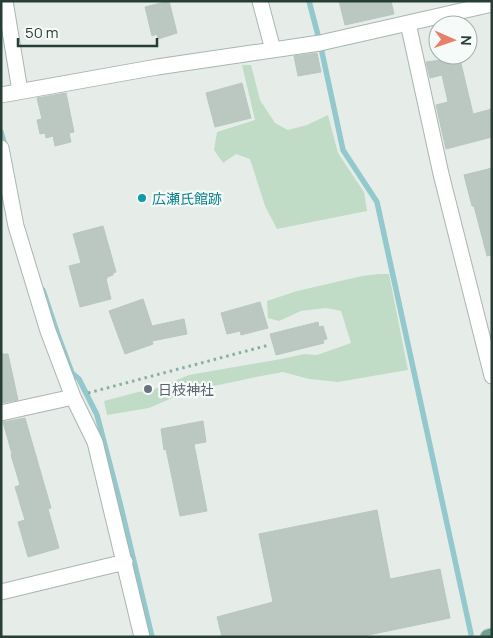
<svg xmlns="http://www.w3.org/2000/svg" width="493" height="638" viewBox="0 0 493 638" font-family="Manrope,'Noto Sans JP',sans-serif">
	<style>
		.green { fill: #c1dcc6 }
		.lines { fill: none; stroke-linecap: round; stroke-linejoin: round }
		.stream { stroke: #93c8cd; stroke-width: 5.5 }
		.building { fill: #bbc8c2; stroke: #b8c7c0 }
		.minor-casing { stroke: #a9b5b0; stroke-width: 17 }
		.major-casing { stroke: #c2c9c7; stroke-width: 17 }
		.path { stroke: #89aea0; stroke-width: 3; stroke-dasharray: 2.5 4; stroke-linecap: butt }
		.minor { stroke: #fff; stroke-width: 15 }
		.major { stroke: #6e9f8f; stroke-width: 15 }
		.culture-dot { fill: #0f9aa8; stroke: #f6faf8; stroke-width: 2 }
		.worship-dot { fill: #6b7280; stroke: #f6faf8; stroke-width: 2 }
		.labels { text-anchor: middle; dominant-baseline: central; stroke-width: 4.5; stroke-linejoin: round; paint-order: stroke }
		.culture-label { font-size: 14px; fill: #0d838f; stroke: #f6faf8; text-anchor: start }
		.worship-label { font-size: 14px; fill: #5b616d; stroke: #f6faf8; text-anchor: start }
	</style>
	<rect width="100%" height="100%" fill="#e6ede9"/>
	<path class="green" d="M242 65H251L260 100 275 123 288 130 307 125 328 115 338 153 364 192 367 211 277 229 265 206 250 159 236 154 223 163 214 150 217 132 255 120Z
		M379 274H389L408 370 338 382 309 379 283 372 256 377 186 392 149 408 107 415 104 401 138 392 152 390 189 375 281 359 304 354 317 355 351 343 341 311 326 308 301 311 279 321 268 318 267 301 297 291 362 276Z"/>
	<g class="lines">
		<path class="stream" d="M309 1 320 43 343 150 377 202 471 634
			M1 132 5 146
			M43 290 59 338 72 373 79 379 97 415 120 503 152 637"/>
	</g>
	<path class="building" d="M169 1 177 33 158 39 157 34 152 36 145 7Z
		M339 1H391L394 14 345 25Z
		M317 53 321 72 298 76 294 56Z
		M441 55H459L473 114 492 109V137L446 149 436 105 448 102 442 75 430 78 426 62 441 60Z
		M242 83 251 118 215 127 206 93Z
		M66 93 74 132 69 133 71 142 55 146 53 136 46 138 45 133 40 134 37 120 42 119 37 98Z
		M492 168V255L487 256 474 206H472L464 175Z
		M103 226 116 272 113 273V275L107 277V279H106L111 299 80 307 69 266 81 263 73 234Z
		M143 299 152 326 184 319 187 334 152 341 153 344 125 354 109 311Z
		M260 302 268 328 241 335 240 331 227 334 221 313Z
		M318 322 319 327 323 326 327 339 323 340 324 343 276 355 270 334Z
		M1 354H8L18 400 1 403Z
		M25 418 51 508 48 509 59 548 28 557 18 522 25 520 15 487 20 485 11 455 12 454 3 422Z
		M203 421 206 442 194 444 207 511 180 516 166 449 164 450 161 429Z
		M377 510 390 579 440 569 450 618 359 637H222L217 617 273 602 259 534Z"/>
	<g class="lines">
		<defs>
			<path id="minor" d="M5 1 20 91
				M260 1 273 50
				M408 23 441 174 492 376
				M1 95 157 67 320 43 492 4
				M1 148 16 226 48 331 73 397 95 442 142 637
				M1 413 73 397
				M1 592 125 562"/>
			<path id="major" d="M488 637 492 636"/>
		</defs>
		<use href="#minor" class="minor-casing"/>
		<use href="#major" class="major-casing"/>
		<path class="path" d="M88 393 269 345"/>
		<use href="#minor" class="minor"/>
		<use href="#major" class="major"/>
	</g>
	<circle class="culture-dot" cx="142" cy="198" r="5"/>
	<circle class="worship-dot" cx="148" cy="389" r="5"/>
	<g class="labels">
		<g class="culture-label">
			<text x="152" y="198">広瀬氏館跡</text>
		</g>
		<g class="worship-label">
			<text x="158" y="389">日枝神社</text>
		</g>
	</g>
	<rect width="493" height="638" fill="none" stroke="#263e36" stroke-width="5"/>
	<g transform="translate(453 40) rotate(92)"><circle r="24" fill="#f6faf8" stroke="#a3afaa"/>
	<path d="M0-4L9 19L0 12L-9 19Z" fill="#e6806b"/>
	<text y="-8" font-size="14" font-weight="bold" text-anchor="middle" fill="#263e36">N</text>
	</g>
	<path d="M18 38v8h139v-8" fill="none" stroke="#263e36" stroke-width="2.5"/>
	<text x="25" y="38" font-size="15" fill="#263e36" stroke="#f6faf8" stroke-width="4" paint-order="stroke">50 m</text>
</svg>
